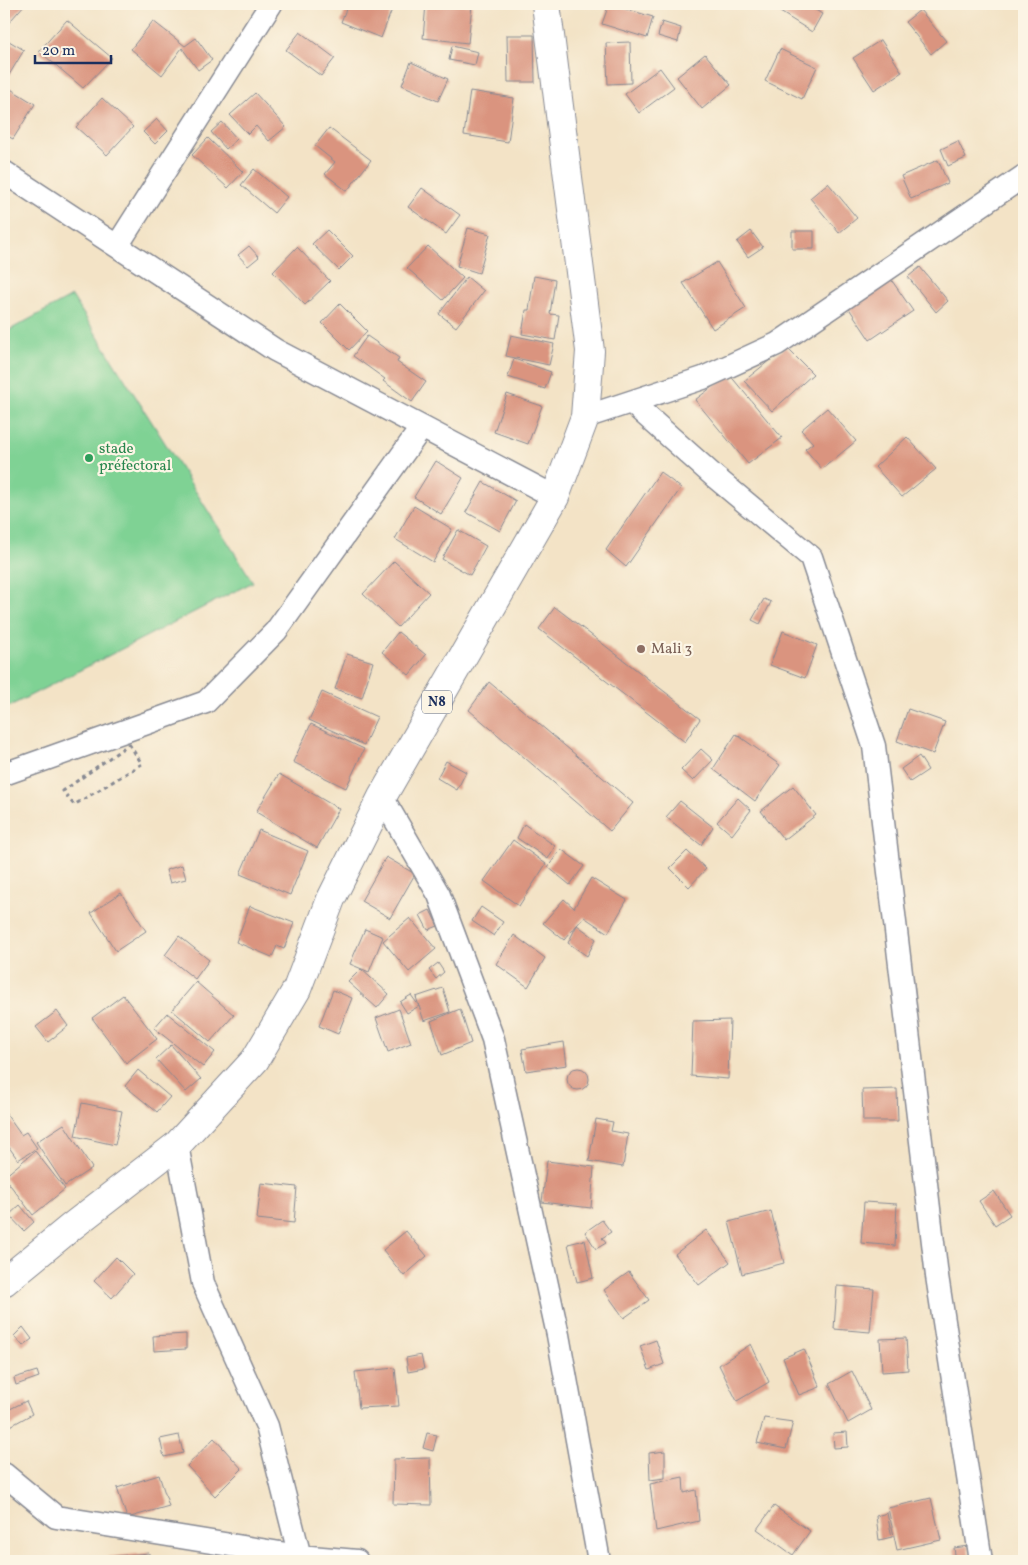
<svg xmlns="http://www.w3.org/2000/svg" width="1028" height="1565" viewBox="0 0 1028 1565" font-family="Vollkorn,serif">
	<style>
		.green { fill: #7fd294; stroke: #4d8079 }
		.building { fill: #da947f }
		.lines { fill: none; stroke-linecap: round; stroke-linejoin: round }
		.street-casing { stroke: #878992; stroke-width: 25 }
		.primary-casing { stroke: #878992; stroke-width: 30 }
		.path { stroke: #878992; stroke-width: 3; stroke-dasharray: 4 4; stroke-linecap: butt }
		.street { stroke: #fff; stroke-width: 22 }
		.primary { stroke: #fff; stroke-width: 28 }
		.leisure-dot { fill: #2e9e5b; stroke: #fcf5e5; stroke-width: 2 }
		.education-dot { fill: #8d6e63; stroke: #fcf5e5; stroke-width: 2 }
		.labels { text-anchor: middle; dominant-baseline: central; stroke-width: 4.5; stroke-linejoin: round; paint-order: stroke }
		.shield { fill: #fcf5e5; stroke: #5e6a86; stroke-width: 1 }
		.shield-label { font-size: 14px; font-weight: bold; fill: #1b2f5e }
		.leisure-label { font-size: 15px; fill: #27864d; stroke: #fcf5e5; text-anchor: start }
		.education-label { font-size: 15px; fill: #785e54; stroke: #fcf5e5; text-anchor: start }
	</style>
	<rect width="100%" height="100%" fill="#fcf5e5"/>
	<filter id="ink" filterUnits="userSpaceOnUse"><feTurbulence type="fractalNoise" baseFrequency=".02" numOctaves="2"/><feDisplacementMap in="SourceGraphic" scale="10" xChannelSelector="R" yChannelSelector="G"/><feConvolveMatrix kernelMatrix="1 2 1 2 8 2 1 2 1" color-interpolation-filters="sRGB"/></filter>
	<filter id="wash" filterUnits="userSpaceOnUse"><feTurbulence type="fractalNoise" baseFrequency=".0096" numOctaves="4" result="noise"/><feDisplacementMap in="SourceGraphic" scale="20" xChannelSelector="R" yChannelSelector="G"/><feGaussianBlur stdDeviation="1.12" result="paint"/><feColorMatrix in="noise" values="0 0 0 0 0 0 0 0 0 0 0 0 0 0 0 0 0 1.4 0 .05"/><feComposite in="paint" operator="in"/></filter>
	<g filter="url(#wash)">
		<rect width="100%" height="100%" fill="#f3e3c6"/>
		<path class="green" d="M72 296 253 582 4 709V333Z"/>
		<g id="blocks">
			<path class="building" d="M4 4H25L5 27 4 26Z
				M348 4H394L381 38 341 22Z
				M426 4 472 5 468 43 423 38Z
				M609 4 653 17 647 38 602 24Z
				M781 4H806L822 14 812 32 777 10Z
				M920 10 946 41 931 54 905 22Z
				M67 20 112 58 83 88 39 51Z
				M153 21 185 46 196 38 212 60 198 70 182 48 162 75 131 49Z
				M662 22 681 28 678 42 658 36Z
				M300 32 335 58 321 76 286 50Z
				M507 35H534L535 82H508Z
				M4 38 24 50 6 80 4 78Z
				M881 40 902 72 874 90 853 58Z
				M630 42 631 83 608 84 606 43Z
				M452 46 478 52 475 65 449 60Z
				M780 49 817 67 802 99 765 81Z
				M705 54 731 85 702 109 677 77Z
				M411 62 448 79 438 101 402 85Z
				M660 68 674 87 639 113 625 94Z
				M4 85 35 104 13 139 4 134Z
				M470 91 514 98 508 142 464 135Z
				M255 93 286 127 269 141 256 126 248 134 230 115Z
				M102 98 133 127 107 155 76 127Z
				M157 119 168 131 155 144 143 132Z
				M222 122 237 139 226 149 211 132Z
				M329 128 371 160 347 191 325 174 335 162 315 146Z
				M208 138 243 172 228 188 192 155Z
				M958 141 966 158 948 166 941 149Z
				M938 160 948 183 911 199 901 176Z
				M254 169 287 197 274 213 241 185Z
				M828 183 857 218 839 233 810 198Z
				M422 188 460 215 446 234 408 207Z
				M468 228 490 234 479 273 457 266Z
				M327 230 353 256 339 270 312 244Z
				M751 231 763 247 748 257 737 242Z
				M792 231H814V249H792Z
				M249 246 259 257 248 266 238 255Z
				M428 246 463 278 443 300 407 268Z
				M297 247 330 281 305 305 273 272Z
				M717 262 746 308 713 329 683 283Z
				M920 267 948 301 936 312 908 277Z
				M534 276 555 280 550 314 559 315 555 340 522 334 526 310H529Z
				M467 277 484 291 456 327 439 314Z
				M890 278 913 311 870 340 848 307Z
				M340 304 367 331 349 350 322 323Z
				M511 335 554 344 549 365 506 356Z
				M367 336 399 358 397 362 426 382 412 402 383 381 385 379 353 356Z
				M786 347 813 374 772 411 744 381Z
				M514 359 551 372 545 389 508 377Z
				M729 374 782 438 748 464 695 400Z
				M507 394 542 406 528 444 494 432Z
				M827 408 856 441 822 469 805 449 813 443 801 430Z
				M907 437 936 469 902 497 875 467Z
				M436 461 463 478 441 514 414 497Z
				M660 472 681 488 626 567 606 550Z
				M483 482 516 501 500 531 466 512Z
				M414 506 452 529 433 562 395 539Z
				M458 530 486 546 470 575 442 559Z
				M394 561 429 593 398 627 363 594Z
				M764 599 771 602 760 624 752 620Z
				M555 607 700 719 685 742 539 629Z
				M783 631 817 645 805 678 770 665Z
				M398 632 426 655 409 675 382 652Z
				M347 654 373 662 362 698 335 689Z
				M489 682 633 803 610 831 469 710Z
				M322 692 377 717 364 745 309 720Z
				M908 709 945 722 933 754 897 741Z
				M311 724 364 749 346 788 293 762Z
				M736 734 780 765 755 801 713 769Z
				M701 749 713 760 693 781 681 770Z
				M919 756 928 770 910 782 901 769Z
				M446 761 466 772 457 790 437 778Z
				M279 774 339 809 317 848 256 812Z
				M793 786 816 815 784 840 761 811Z
				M738 798 751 810 732 835 717 822Z
				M680 801 713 827 701 845 666 817Z
				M524 824 555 846 548 859 517 838Z
				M259 830 308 851 290 895 240 874Z
				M513 840 546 864 519 906 484 881Z
				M561 849 584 866 570 885 548 867Z
				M687 851 706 869 689 887 670 868Z
				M386 857 415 874 390 918 361 901Z
				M182 865 186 879 170 883 166 870Z
				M591 878 627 900 608 933 584 917 564 940 543 923 564 899 574 908Z
				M121 893 146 931 116 951 91 913Z
				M250 906 294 923 284 949 277 946 272 957 236 942Z
				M481 907 503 922 494 936 472 921Z
				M430 910 438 926 428 930 420 915Z
				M410 918 436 949 409 972 383 941Z
				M577 925 596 939 587 956 568 943Z
				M365 929 383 937 369 972 350 964Z
				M514 935 545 958 528 987 496 964Z
				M179 936 209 960 195 979 165 955Z
				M438 963 444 972 436 979 429 970Z
				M361 969 389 994 377 1008 348 982Z
				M196 982 234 1015 210 1042 172 1010Z
				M443 988 450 1012 424 1021 416 997Z
				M333 990 352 998 338 1034 319 1026Z
				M123 995 157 1039 126 1063 92 1018Z
				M411 995 419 1006 407 1013 400 1002Z
				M399 1009 411 1043 388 1052 376 1018Z
				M460 1009 471 1043 442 1055 431 1021Z
				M57 1011 68 1026 48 1042 36 1027Z
				M167 1013 215 1052 203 1067 154 1028Z
				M730 1020 728 1079 691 1076 693 1021Z
				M564 1042 567 1065 526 1071 522 1049Z
				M171 1045 201 1079 186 1092 156 1059Z
				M567 1079a11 11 0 1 1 22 0a11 11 0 1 1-22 0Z
				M138 1070 170 1097 157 1112 125 1086Z
				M897 1089 898 1121H863L862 1090Z
				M82 1103 122 1111 115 1145 75 1136Z
				M4 1111 21 1135 26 1132 37 1148 18 1160 4 1140Z
				M596 1119 613 1122 611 1131 628 1134 623 1167 589 1161Z
				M64 1124 92 1168 65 1186 36 1142Z
				M35 1151 65 1189 33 1215 4 1177Z
				M547 1161 594 1167 591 1208 542 1202Z
				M261 1183 297 1187 294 1223 257 1219Z
				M994 1191 1010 1215 995 1225 979 1201Z
				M864 1202 897 1204 895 1246 861 1243Z
				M20 1205 34 1222 24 1231 9 1215Z
				M771 1211 784 1263 742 1274 729 1222Z
				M602 1220 611 1232 602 1238 606 1243 596 1249 585 1232Z
				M706 1230 730 1262 699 1285 675 1254Z
				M406 1231 427 1256 404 1276 383 1250Z
				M585 1240 593 1278 577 1282 568 1244Z
				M116 1257 133 1274 112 1298 94 1281Z
				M629 1272 649 1300 624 1318 604 1290Z
				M837 1286 874 1289 870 1332 834 1329Z
				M23 1327 32 1339 23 1346 14 1336Z
				M186 1334V1349L154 1351 153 1336Z
				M906 1338 908 1370 882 1372 880 1339Z
				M656 1340 664 1364 649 1370 640 1346Z
				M751 1344 769 1382 737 1401 719 1365Z
				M804 1349 820 1387 799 1395 783 1358Z
				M421 1355 424 1369 408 1372 406 1358Z
				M395 1368 399 1406 359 1408 355 1372Z
				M37 1371 39 1377 16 1385 14 1378Z
				M852 1371 871 1410 848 1423 829 1384Z
				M26 1401 32 1414 7 1428 4 1422V1412Z
				M764 1418 793 1422 786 1449 757 1443Z
				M847 1432 848 1447 834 1448 833 1433Z
				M427 1433 437 1435 433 1451 423 1448Z
				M179 1435 183 1453 164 1457 160 1439Z
				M214 1438 242 1469 215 1496 187 1466Z
				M665 1451V1478L650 1480 649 1453Z
				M430 1458 431 1505 393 1504 394 1459Z
				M159 1475 169 1506 127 1518 117 1488Z
				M683 1477 684 1493 696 1490 699 1521 656 1531 650 1484Z
				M931 1498 941 1540 897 1550 888 1508Z
				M774 1506 810 1531 793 1555 757 1529Z
				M887 1513 892 1537 879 1540 876 1516Z
				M968 1546 970 1561H956L954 1548Z
				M149 1553V1561H108L107 1557Z"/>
		</g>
	</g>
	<g filter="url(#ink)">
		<use href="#blocks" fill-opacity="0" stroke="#878992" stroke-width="1"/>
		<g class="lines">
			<defs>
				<path id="street" d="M4 172 275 350 555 497
					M117 246 271 4
					M631 402 715 477 811 557 874 746 937 1276 981 1561
					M585 417 703 378 777 344 1024 176
					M4 774 206 702 276 631 422 427
					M382 797 439 895 493 1039 558 1335 599 1561
					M177 1145 203 1283 267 1426 301 1561
					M4 1474 56 1517 299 1556 357 1561"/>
				<path id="primary" d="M4 1282 71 1227 177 1145 255 1060 297 989 331 899 382 797 555 497 585 417 590 351 546 4"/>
			</defs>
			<use href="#street" class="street-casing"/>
			<use href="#primary" class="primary-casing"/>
			<path class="path" d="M129 744 142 764 74 805 63 791Z"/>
			<use href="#street" class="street"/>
			<use href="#primary" class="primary"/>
		</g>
	</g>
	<circle class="leisure-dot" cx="89" cy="458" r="5"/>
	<circle class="education-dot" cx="641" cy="649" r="5"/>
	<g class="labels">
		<rect class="shield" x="422" y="690.5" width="30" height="23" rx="4"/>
		<g class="shield-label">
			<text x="437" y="702">N8</text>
		</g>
		<g class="leisure-label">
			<text x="99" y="449">stade<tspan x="99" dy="17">préfectoral</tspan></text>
		</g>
		<g class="education-label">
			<text x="651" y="649">Mali 3</text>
		</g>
	</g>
	<rect width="1028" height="1565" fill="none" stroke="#fcf5e5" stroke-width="20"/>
	<path d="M35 55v8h76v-8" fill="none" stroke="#1b2f5e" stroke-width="2.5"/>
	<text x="42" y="55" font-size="15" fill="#1b2f5e" stroke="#fcf5e5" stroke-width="4" paint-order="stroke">20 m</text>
</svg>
